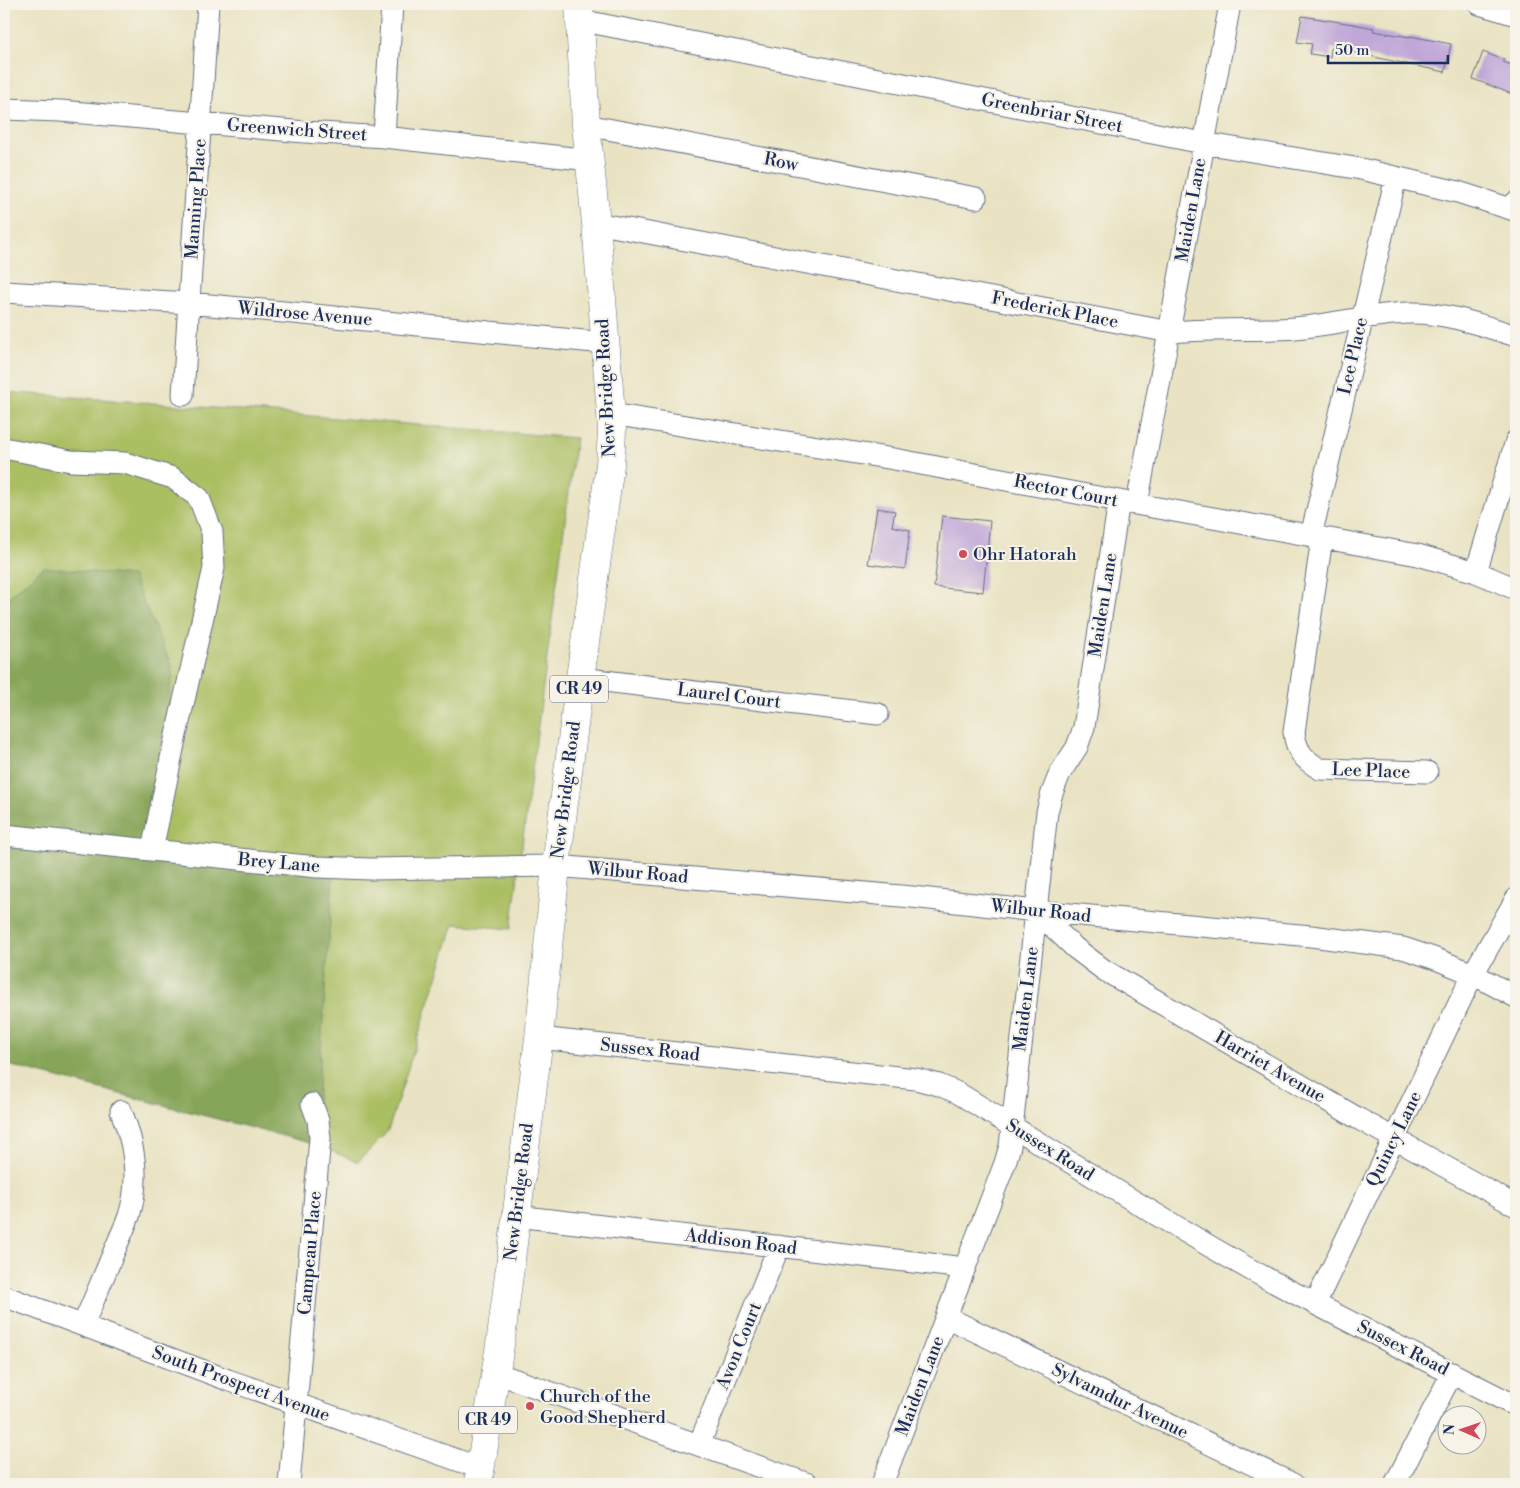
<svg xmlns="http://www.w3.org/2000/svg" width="1520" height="1488" viewBox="0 0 1520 1488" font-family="'Libre Bodoni',serif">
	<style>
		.green { fill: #aabe62; stroke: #627660 }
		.forest { fill: #87a558; stroke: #516a5b }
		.building { fill: #c0a7d8 }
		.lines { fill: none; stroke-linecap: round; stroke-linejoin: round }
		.minor-casing { stroke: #636e81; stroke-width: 23 }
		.major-casing { stroke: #636e81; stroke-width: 29 }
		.minor { stroke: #fff; stroke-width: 21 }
		.major { stroke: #fff; stroke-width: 28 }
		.poi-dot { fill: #d1495b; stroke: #f7f3e8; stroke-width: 2 }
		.labels { text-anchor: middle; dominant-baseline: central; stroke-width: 4; stroke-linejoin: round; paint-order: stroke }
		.shield { fill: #f7f3e8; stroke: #5d6a87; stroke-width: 1 }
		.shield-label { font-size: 16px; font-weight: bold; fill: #1b2f5e }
		.street-label { font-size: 18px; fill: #1b2f5e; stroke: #f7f3e8 }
		.poi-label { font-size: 18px; fill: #1b2f5e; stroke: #f7f3e8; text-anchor: start }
	</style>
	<rect width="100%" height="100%" fill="#f7f3e8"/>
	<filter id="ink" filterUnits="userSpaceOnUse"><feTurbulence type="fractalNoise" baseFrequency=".02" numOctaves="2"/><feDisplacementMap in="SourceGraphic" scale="10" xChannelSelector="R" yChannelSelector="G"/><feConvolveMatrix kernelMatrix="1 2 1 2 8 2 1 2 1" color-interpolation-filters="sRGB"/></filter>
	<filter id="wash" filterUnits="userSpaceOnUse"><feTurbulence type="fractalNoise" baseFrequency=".0096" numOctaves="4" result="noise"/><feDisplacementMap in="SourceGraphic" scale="20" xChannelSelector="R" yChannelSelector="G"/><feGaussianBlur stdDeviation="1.12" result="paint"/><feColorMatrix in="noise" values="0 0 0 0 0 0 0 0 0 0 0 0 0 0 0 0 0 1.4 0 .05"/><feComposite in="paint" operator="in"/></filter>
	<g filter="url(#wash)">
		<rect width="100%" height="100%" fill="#e9e3c3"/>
		<path class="green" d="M4 392 166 404 576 438 511 929 454 924 388 1131 358 1162 314 1144 146 857 44 567 4 601Z"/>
		<path class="forest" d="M44 567 132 576 173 669 146 857 334 865 314 1144 4 1064V601Z"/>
		<g id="blocks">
			<path class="building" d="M1302 16 1353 24 1374 28 1373 31 1410 37V36L1451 44 1445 72 1331 48 1330 57 1310 54 1312 44 1297 42Z
				M1483 52 1504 60 1503 62 1516 66V83L1512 94 1473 79Z
				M877 508 895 511 892 526 910 530 905 569 868 564Z
				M942 516 990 521 983 592 934 587Z"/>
		</g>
	</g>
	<g filter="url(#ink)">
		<use href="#blocks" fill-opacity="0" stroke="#636e81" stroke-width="1"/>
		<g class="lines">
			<defs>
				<path id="minor" d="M1479 4 1516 15
					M579 20 1203 143 1361 169 1458 192 1514 210 1516 202
					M4 109 60 111 305 132 384 137 590 160
					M586 125 976 198
					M384 137 392 4
					M596 223 1170 332C1185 331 1200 330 1215 330 1242 329 1269 330 1295 328 1333 325 1370 314 1409 313 1446 312 1481 325 1516 336
					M4 292 189 303 605 343
					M183 395 208 4
					M611 414 894 459 1119 501 1418 555 1476 572 1516 589
					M4 448 71 461 125 463 173 478 199 498 212 532 214 568 174 744 152 850
					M1137 504 1230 4
					M1311 536 1396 177
					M1322 538 1294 732C1296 751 1304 760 1320 769L1427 772
					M1476 572 1516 441
					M580 678 878 714
					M4 835 317 867 370 869 556 866 912 897 1036 911 1311 936 1403 948 1436 959 1473 974 1516 997
					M1036 911 1075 948 1104 970 1359 1119 1516 1206
					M539 1038 916 1079 939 1085 958 1093C1056 1153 1153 1215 1253 1271 1340 1318 1428 1361 1516 1406
					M516 1216 965 1268
					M4 1296 228 1380 480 1468
					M1315 1304 1473 974 1516 899
					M946 1317 1293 1484
					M83 1325C93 1302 103 1278 113 1254 118 1242 124 1229 129 1216 140 1181 135 1145 121 1111
					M496 1373 808 1484
					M699 1445 779 1246
					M289 1484 320 1138 318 1120 312 1104
					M882 1484 1005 1163 1010 1146 1047 812 1052 793 1060 773 1077 747 1084 727 1119 501
					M1395 1484 1452 1373"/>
				<path id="major" d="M478 1484 501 1338 539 1038 556 866 580 678 610 465 612 431 611 414 596 223 586 125 579 4"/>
			</defs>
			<use href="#minor" class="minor-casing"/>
			<use href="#major" class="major-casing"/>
			<use href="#minor" class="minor"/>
			<use href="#major" class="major"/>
		</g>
	</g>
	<g class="poi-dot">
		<circle cx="963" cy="554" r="5"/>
		<circle cx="530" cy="1406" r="5"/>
	</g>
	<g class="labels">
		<g class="shield">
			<rect x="550" y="675.5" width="58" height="27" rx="4"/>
			<rect x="459" y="1406.5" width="58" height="27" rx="4"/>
		</g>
		<g class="shield-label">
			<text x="579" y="689">CR 49</text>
			<text x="488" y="1420">CR 49</text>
		</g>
		<g class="street-label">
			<text transform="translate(1052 113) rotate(11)">Greenbriar Street</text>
			<text transform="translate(297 130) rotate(4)">Greenwich Street</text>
			<text transform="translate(781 162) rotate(11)">Row</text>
			<text transform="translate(196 199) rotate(-86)">Manning Place</text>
			<text transform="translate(1191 210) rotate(-80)">Maiden Lane</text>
			<text transform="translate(1055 310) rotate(11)">Frederick Place</text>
			<text transform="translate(305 314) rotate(5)">Wildrose Avenue</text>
			<text transform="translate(1353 356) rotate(-77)">Lee Place</text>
			<text transform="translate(606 388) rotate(-93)">New Bridge Road</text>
			<text transform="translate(1066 491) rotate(11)">Rector Court</text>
			<text transform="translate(1103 605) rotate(-81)">Maiden Lane</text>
			<text transform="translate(729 696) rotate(7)">Laurel Court</text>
			<text transform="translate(1371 771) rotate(2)">Lee Place</text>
			<text transform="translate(566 790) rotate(-83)">New Bridge Road</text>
			<text transform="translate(279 863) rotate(5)">Brey Lane</text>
			<text transform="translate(638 873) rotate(5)">Wilbur Road</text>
			<text transform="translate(1041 911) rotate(6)">Wilbur Road</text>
			<text transform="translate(1026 999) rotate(-83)">Maiden Lane</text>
			<text transform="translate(650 1050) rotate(6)">Sussex Road</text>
			<text transform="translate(1270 1067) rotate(30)">Harriet Avenue</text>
			<text transform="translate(1394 1139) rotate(-64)">Quincy Lane</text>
			<text transform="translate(1050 1150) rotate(32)">Sussex Road</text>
			<text transform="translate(519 1192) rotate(-83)">New Bridge Road</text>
			<text transform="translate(741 1242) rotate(7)">Addison Road</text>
			<text transform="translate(310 1253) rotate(-85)">Campeau Place</text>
			<text transform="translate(739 1346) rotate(-68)">Avon Court</text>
			<text transform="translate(1403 1348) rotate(27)">Sussex Road</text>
			<text transform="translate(241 1384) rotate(20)">South Prospect Avenue</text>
			<text transform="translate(920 1386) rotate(-69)">Maiden Lane</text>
			<text transform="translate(1120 1401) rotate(26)">Sylvamdur Avenue</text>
		</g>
		<g class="poi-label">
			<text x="973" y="554">Ohr Hatorah</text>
			<text x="540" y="1396">Church of the<tspan x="540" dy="21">Good Shepherd</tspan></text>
		</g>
	</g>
	<rect width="1520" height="1488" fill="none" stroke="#f7f3e8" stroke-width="20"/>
	<g transform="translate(1462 1430) rotate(272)"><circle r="24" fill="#f7f3e8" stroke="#9fa5b1"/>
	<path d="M0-4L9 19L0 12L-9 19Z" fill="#d1495b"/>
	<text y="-8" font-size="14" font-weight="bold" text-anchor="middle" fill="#1b2f5e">N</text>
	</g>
	<path d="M1328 55v8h120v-8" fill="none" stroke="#1b2f5e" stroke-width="2.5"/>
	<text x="1335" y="55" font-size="15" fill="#1b2f5e" stroke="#f7f3e8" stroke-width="4" paint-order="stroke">50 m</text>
</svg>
